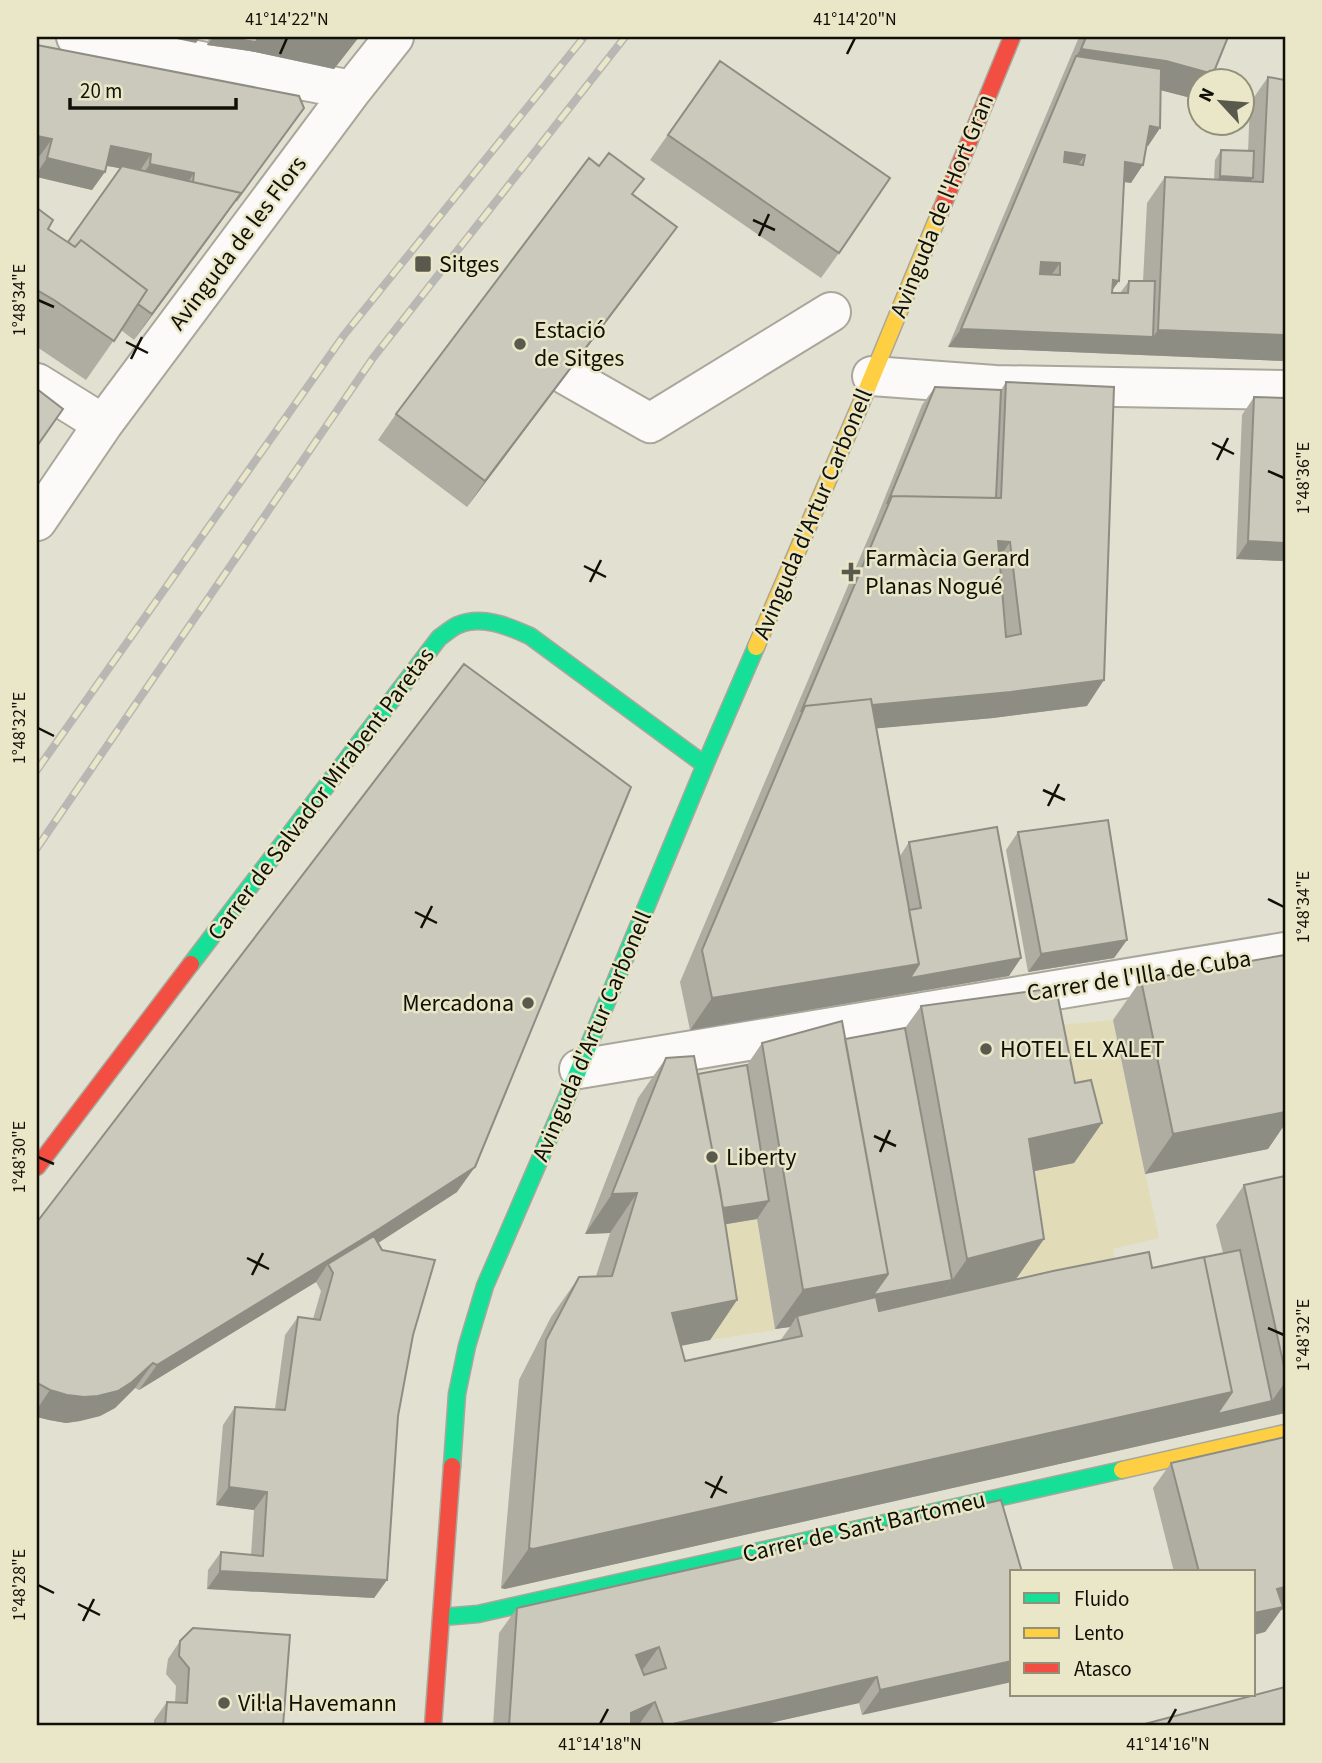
<svg xmlns="http://www.w3.org/2000/svg" width="1322" height="1763" viewBox="0 0 1322 1763" font-family="'Source Sans 3',sans-serif">
	<style>
		.green { fill: #e1dcb7 }
		.lines { fill: none; stroke-linecap: round; stroke-linejoin: round }
		.street-casing { stroke: #a9a79b; stroke-width: 42 }
		.fast-casing { stroke: #a9a79b; stroke-width: 19 }
		.slow-casing { stroke: #a9a79b; stroke-width: 19 }
		.jam-casing { stroke: #a9a79b; stroke-width: 19 }
		.street { stroke: #fbfaf8; stroke-width: 38 }
		.fast { stroke: #16e098; stroke-width: 16 }
		.slow { stroke: #ffcf43; stroke-width: 16 }
		.jam { stroke: #f24e42; stroke-width: 16 }
		.rail-casing { stroke: #b8b7b3; stroke-width: 8 }
		.rail { stroke: #eae6c8; stroke-width: 5; stroke-dasharray: 16; stroke-linecap: butt }
		.wall { fill: #afada2; fill-rule: evenodd }
		.shaded-wall { fill: #8e8d84 }
		.building { fill: #cbc9bc; stroke: #8e8d84; stroke-width: 2; fill-rule: evenodd }
		.ticks { fill: none; stroke: #111006; stroke-width: 2.5 }
		.poi-dot { fill: #5a594d; stroke: #eae6c8; stroke-width: 2.5 }
		.labels { text-anchor: middle; dominant-baseline: central; stroke-width: 5; stroke-linejoin: round; paint-order: stroke }
		.street-label { font-size: 24px; fill: #111006; stroke: #eae6c8 }
		.poi-label { font-size: 24px; fill: #111006; stroke: #eae6c8; text-anchor: start }
		.neatline { fill: none; stroke: #111006; stroke-width: 2.5 }
		.ticks-label { font-size: 18px; text-anchor: middle; fill: #111006 }
	</style>
	<rect width="100%" height="100%" fill="#e2e0d0"/>
	<path class="green" d="M1113 1020 1159 1238 1113 1249 1121 1292 1025 1310 1016 1279 1001 1178 1028 1028Z
		M757 1219 775 1330 710 1340 692 1230Z"/>
	<g class="lines">
		<defs>
			<path id="street" d="M76 37 352 90
				M566 375 650 423 831 312
				M872 376 995 385 1285 390
				M37 383 103 424
				M37 521 103 424 352 90 394 37
				M579 1069 1285 952"/>
			<path id="fast" d="M191 964 439 638C445 634 451 628 458 625 482 615 508 626 530 636L705 765
				M452 1466 457 1394 467 1346 485 1286 579 1069 705 765 756 647
				M442 1617 478 1614 1122 1470"/>
			<path id="slow" d="M756 647 862 401 941 210
				M1122 1470 1285 1433"/>
			<path id="jam" d="M941 210 1012 37
				M37 1167 191 964
				M433 1726 452 1466"/>
		</defs>
		<use href="#street" class="street-casing"/>
		<use href="#fast" class="fast-casing"/>
		<use href="#slow" class="slow-casing"/>
		<use href="#jam" class="jam-casing"/>
		<use href="#street" class="street"/>
		<use href="#fast" class="fast"/>
		<use href="#slow" class="slow"/>
		<use href="#jam" class="jam"/>
		<defs>
			<path id="rail" d="M37 770 344 335 584 37
				M37 848 373 358 625 37"/>
		</defs>
		<use href="#rail" class="rail-casing"/>
		<use href="#rail" class="rail"/>
	</g>
	<path class="wall" d="M209 37H359L334 69 250 51 207 45Z
		M1079 37H1228L1200 80V93L1195 99 1161 90 1160 128 1148 146H1147L1131 183 1124 182 1119 281 1112 290V293H1120L1129 281H1143L1147 203 1165 177 1214 180 1215 160 1221 150 1248 151 1250 103 1268 77 1285 80V361L948 347Z
		M37 45 299 96 223 219 134 340 121 330 86 380 37 347V208L48 229 68 242 120 168 106 166 92 190 37 177V167L39 157 37 156Z
		M720 61 839 253 821 278 650 160Z
		M633 194 677 227 659 252 467 507 378 440 396 414Z
		M1006 382 1087 706 993 718 877 728 900 856 909 842 1009 976 690 1030 680 982 875 522 922 405 935 387 1001 390Z
		M1254 397 1285 398V559L1284 561 1236 559 1242 415Z
		M1018 832 1127 940 1114 958 1028 972 1006 850Z
		M1285 955V1124L1268 1149 1145 1174 1113 1020 1141 980Z
		M921 1006 1075 1083 1102 1123 1074 1163 1034 1171 1044 1239 1016 1279 1152 1268 1223 1253 1216 1225 1244 1185 1285 1176V1413L505 1589 501 1588 519 1380 551 1317 579 1277 596 1276 610 1233 585 1234 638 1098 666 1058 698 1074 747 1065 762 1043 845 1039 905 1028ZM757 1219 775 1329 790 1327 780 1341 685 1361 681 1346 710 1340 737 1300 725 1224ZM907 1305 879 1311V1310Z
		M457 1192 378 1243 413 1335 398 1416 387 1580 374 1598 207 1589 208 1570 221 1552 251 1555 254 1510 216 1505 223 1425 235 1407 275 1409 285 1335 298 1317 313 1319 321 1291 316 1282 139 1390 135 1388 115 1408 100 1416 80 1421 66 1423 49 1420 37 1417V1222Z
		M1285 1437V1609L1281 1610 1265 1632 1254 1572H1174L1153 1488 1171 1463Z
		M1022 1572 862 1715 859 1703 756 1726H493L499 1633 517 1608Z
		M180 1641 283 1726H154V1720L167 1702 175 1703 176 1686 166 1674 168 1659Z"/>
	<path class="shaded-wall" d="M167 37H200L196 43Z
		M213 37H224L256 42 260 37H359L334 69 250 51 207 45Z
		M1081 49 1166 61 1213 74 1208 80H1200V93L1195 99 1148 87 1076 56Z
		M304 108 223 219 134 340 152 314Z
		M1150 126 1160 128 1148 146 1138 144Z
		M37 136 52 139 39 157 37 156Z
		M111 146 151 154 139 172 98 164Z
		M1065 152 1085 155 1072 173 1052 170Z
		M47 158 105 172 92 190 37 177V173Z
		M1125 162 1143 165 1131 183 1112 180Z
		M150 164 194 173 182 191 137 182Z
		M1220 176 1253 178 1246 187 1213 186Z
		M677 227 659 252 467 507 485 481Z
		M1041 262 1060 263 1047 281H1028Z
		M1113 280 1119 281 1106 299Z
		M961 329 1153 337 1158 330 1285 335V361L948 347Z
		M998 541 1010 542 993 567Z
		M1248 541 1285 543V559L1284 561 1236 559Z
		M1104 680 1087 706 993 718 792 736 803 711Z
		M1127 940 1114 958 1028 972 1041 954Z
		M1021 958 1009 976 690 1030 712 998 919 964Z
		M1285 1112V1124L1268 1149 1145 1174 1173 1134Z
		M1102 1123 1074 1163 1001 1178 1029 1139Z
		M475 1167 457 1192 361 1254 328 1264 316 1282 139 1390 157 1365Z
		M637 1193 610 1233 585 1234 612 1194Z
		M769 1201 757 1219 692 1230 705 1212Z
		M1044 1239 1016 1279 939 1299 967 1259Z
		M888 1274 952 1280 939 1299 799 1325 797 1316 790 1327 775 1329 803 1290Z
		M737 1300 710 1340 644 1353 672 1313Z
		M153 1363 135 1388 115 1408 100 1416 80 1421 66 1423 49 1420 37 1417V1409L50 1390Z
		M1285 1382V1413L505 1589 501 1588 529 1548 1232 1392 1272 1401Z
		M229 1487 267 1492 254 1510 216 1505Z
		M220 1571 387 1580 374 1598 207 1589Z
		M1285 1587V1609L1281 1610 1265 1632 1254 1635V1613L1277 1589Z
		M659 1647 641 1672 636 1655Z
		M1012 1661V1682L862 1715 880 1690Z
		M877 1677 859 1703 756 1726H664Z
		M655 1702 638 1726H622L631 1713Z"/>
	<path class="building" d="M224 37H258L256 42Z
		M1086 37H1228L1213 74 1166 61 1081 49Z
		M37 45 299 96 304 108 236 201 241 193 193 182 194 173 150 164 151 154 111 146 105 172 47 158 52 139 37 136Z
		M1076 56 1161 69 1160 128 1150 126 1143 165 1125 162 1119 281 1113 280 1112 293H1128L1129 281H1155L1153 337 961 329ZM1065 152 1085 155 1083 165 1064 162ZM1041 262 1060 263V275L1040 274Z
		M720 61 890 178 839 253 668 135Z
		M1268 77 1285 80V335L1158 330 1165 177 1263 182Z
		M1221 150 1254 151 1253 178 1220 176Z
		M609 153 644 179 632 194 677 227 485 481 396 414 589 158 599 166Z
		M122 166 241 193 152 314 138 304 147 290 81 240 75 247 68 242Z
		M37 208 53 220 48 229 75 247 81 240 147 290 114 341 54 300 37 290Z
		M1006 382 1114 387 1104 680 1011 692 872 705 871 699 805 706 801 712 892 496 1001 498ZM998 541 1010 542 1021 634 1006 637Z
		M935 387 1001 390 996 498 892 496 887 504Z
		M37 389 63 409 37 446Z
		M1254 397 1285 398V543L1248 541Z
		M464 664 631 787 475 1167 379 1229 157 1365 153 1363 132 1382 118 1391 98 1396 84 1397 67 1395 50 1390 37 1383V1222Z
		M871 699 919 964 712 998 702 950 805 706Z
		M1108 820 1127 940 1041 954 1018 832Z
		M997 827 1021 958 910 978 919 964 909 910 921 908 909 842Z
		M1285 955V1112L1173 1134 1141 980Z
		M1056 988 1075 1083 1091 1080 1102 1123 1029 1139 1044 1239 967 1259 921 1006Z
		M842 1021 888 1274 803 1290 762 1043Z
		M905 1028 952 1280 873 1295 888 1274 845 1039Z
		M694 1056 720 1190 737 1300 672 1313 685 1361 802 1336 797 1316 876 1297 879 1311 1053 1271 1149 1252 1152 1268 1204 1257 1232 1392 533 1549 529 1548 546 1340 579 1277 612 1276 637 1193 612 1194 666 1058Z
		M747 1065 769 1201 723 1208 698 1074Z
		M1285 1176V1371L1244 1185Z
		M374 1236 382 1250 435 1260 413 1335 398 1416 387 1580 220 1571 221 1552 263 1556 267 1492 229 1487 235 1407 285 1410 298 1317 320 1320 333 1273 328 1264Z
		M1240 1250 1272 1401 1217 1414 1232 1392 1204 1257 1185 1261Z
		M1285 1437V1587L1277 1589 1283 1607 1254 1613V1572H1199L1171 1463Z
		M1001 1500 1022 1572H1012V1661L880 1690 877 1677 664 1726 655 1702 631 1713V1726H509L517 1608ZM659 1647 666 1668 644 1675 636 1655Z
		M193 1628 290 1635 283 1726H165L167 1702 187 1703 189 1668 179 1656 180 1641Z
		M1285 1687V1726H1137Z"/>
	<path class="ticks" d="M280 54 287 38M847 54 855 38M753 220 775 230M759 236 769 214M38 300 54 307M126 342 148 353M131 359 142 337M1212 443 1234 454M1217 460 1228 438M1268 471 1284 478M584 566 606 577M590 582 601 560M38 728 54 736M1043 790 1065 800M1048 806 1059 784M1268 899 1284 907M415 912 437 923M421 928 432 906M874 1136 896 1146M880 1152 890 1130M38 1157 54 1164M247 1258 269 1269M252 1275 263 1253M1268 1328 1284 1335M705 1482 727 1493M711 1498 722 1476M38 1585 54 1593M78 1604 100 1615M83 1621 94 1599M600 1724 608 1709M1168 1724 1176 1709"/>
	<g class="poi-dot">
		<rect x="414" y="255" width="18" height="18" rx="3.5"/>
		<circle cx="520" cy="344" r="7"/>
		<path d="M847.5 561.5h7v7h7v7h-7v7h-7v-7h-7v-7h7z"/>
		<circle cx="528" cy="1003" r="7"/>
		<circle cx="986" cy="1049" r="7"/>
		<circle cx="712" cy="1157" r="7"/>
		<circle cx="224" cy="1703" r="7"/>
	</g>
	<g class="labels">
		<g class="street-label">
			<text transform="translate(942 206) rotate(-68)">Avinguda de l'Hort Gran</text>
			<text transform="translate(238 243) rotate(-53)">Avinguda de les Flors</text>
			<text transform="translate(813 514) rotate(-67)">Avinguda d'Artur Carbonell</text>
			<text transform="translate(321 794) rotate(-53)">Carrer de Salvador Mirabent Paretas</text>
			<text transform="translate(1139 976) rotate(-9)">Carrer de l'Illa de Cuba</text>
			<text transform="translate(592 1036) rotate(-67)">Avinguda d'Artur Carbonell</text>
			<text transform="translate(864 1527) rotate(-13)">Carrer de Sant Bartomeu</text>
		</g>
		<g class="poi-label">
			<text x="439" y="264">Sitges</text>
			<text x="534" y="330">Estació<tspan x="534" dy="28">de Sitges</tspan></text>
			<text x="865" y="558">Farmàcia Gerard<tspan x="865" dy="28">Planas Nogué</tspan></text>
			<text x="514" y="1003" text-anchor="end">Mercadona</text>
			<text x="1000" y="1049">HOTEL EL XALET</text>
			<text x="726" y="1157">Liberty</text>
			<text x="238" y="1703">Vil·la Havemann</text>
		</g>
	</g>
	<rect width="1322" height="1763" fill="none" stroke="#eae6c8" stroke-width="77"/>
	<rect x="1010" y="1570" width="245" height="126" fill="#eae6c8" stroke="#93907a" stroke-width="2"/>
	<rect x="1024" y="1593" width="35" height="10" fill="#16e098" stroke="#93907a" stroke-width="2"/>
	<text x="1074" y="1606" font-size="21" fill="#111006">Fluido</text>
	<rect x="1024" y="1628" width="35" height="10" fill="#ffcf43" stroke="#93907a" stroke-width="2"/>
	<text x="1074" y="1640" font-size="21" fill="#111006">Lento</text>
	<rect x="1024" y="1663" width="35" height="10" fill="#f24e42" stroke="#93907a" stroke-width="2"/>
	<text x="1074" y="1676" font-size="21" fill="#111006">Atasco</text>
	<g transform="translate(1221 102) rotate(296)"><circle r="33" fill="#eae6c8" stroke="#93907a" stroke-width="2"/>
	<path d="M0-5L12 26L0 18L-12 26Z" fill="#5a594d"/>
	<text y="-10" font-size="19" font-weight="bold" text-anchor="middle" fill="#111006">N</text>
	</g>
	<path d="M70 98v10h166v-10" fill="none" stroke="#111006" stroke-width="3.5"/>
	<text x="80" y="98" font-size="21" fill="#111006" stroke="#eae6c8" stroke-width="5" paint-order="stroke">20 m</text>
	<rect x="38" y="38" width="1246" height="1686" class="neatline"/>
	<g class="ticks-label">
		<text x="287" y="25">41°14'22"N</text>
		<text x="855" y="25">41°14'20"N</text>
		<text transform="translate(19 300) rotate(-90)" y="6">1°48'34"E</text>
		<text transform="translate(1303 478) rotate(-90)" y="6">1°48'36"E</text>
		<text transform="translate(19 728) rotate(-90)" y="6">1°48'32"E</text>
		<text transform="translate(1303 907) rotate(-90)" y="6">1°48'34"E</text>
		<text transform="translate(19 1157) rotate(-90)" y="6">1°48'30"E</text>
		<text transform="translate(1303 1335) rotate(-90)" y="6">1°48'32"E</text>
		<text transform="translate(19 1585) rotate(-90)" y="6">1°48'28"E</text>
		<text x="600" y="1750">41°14'18"N</text>
		<text x="1168" y="1750">41°14'16"N</text>
	</g>
</svg>
